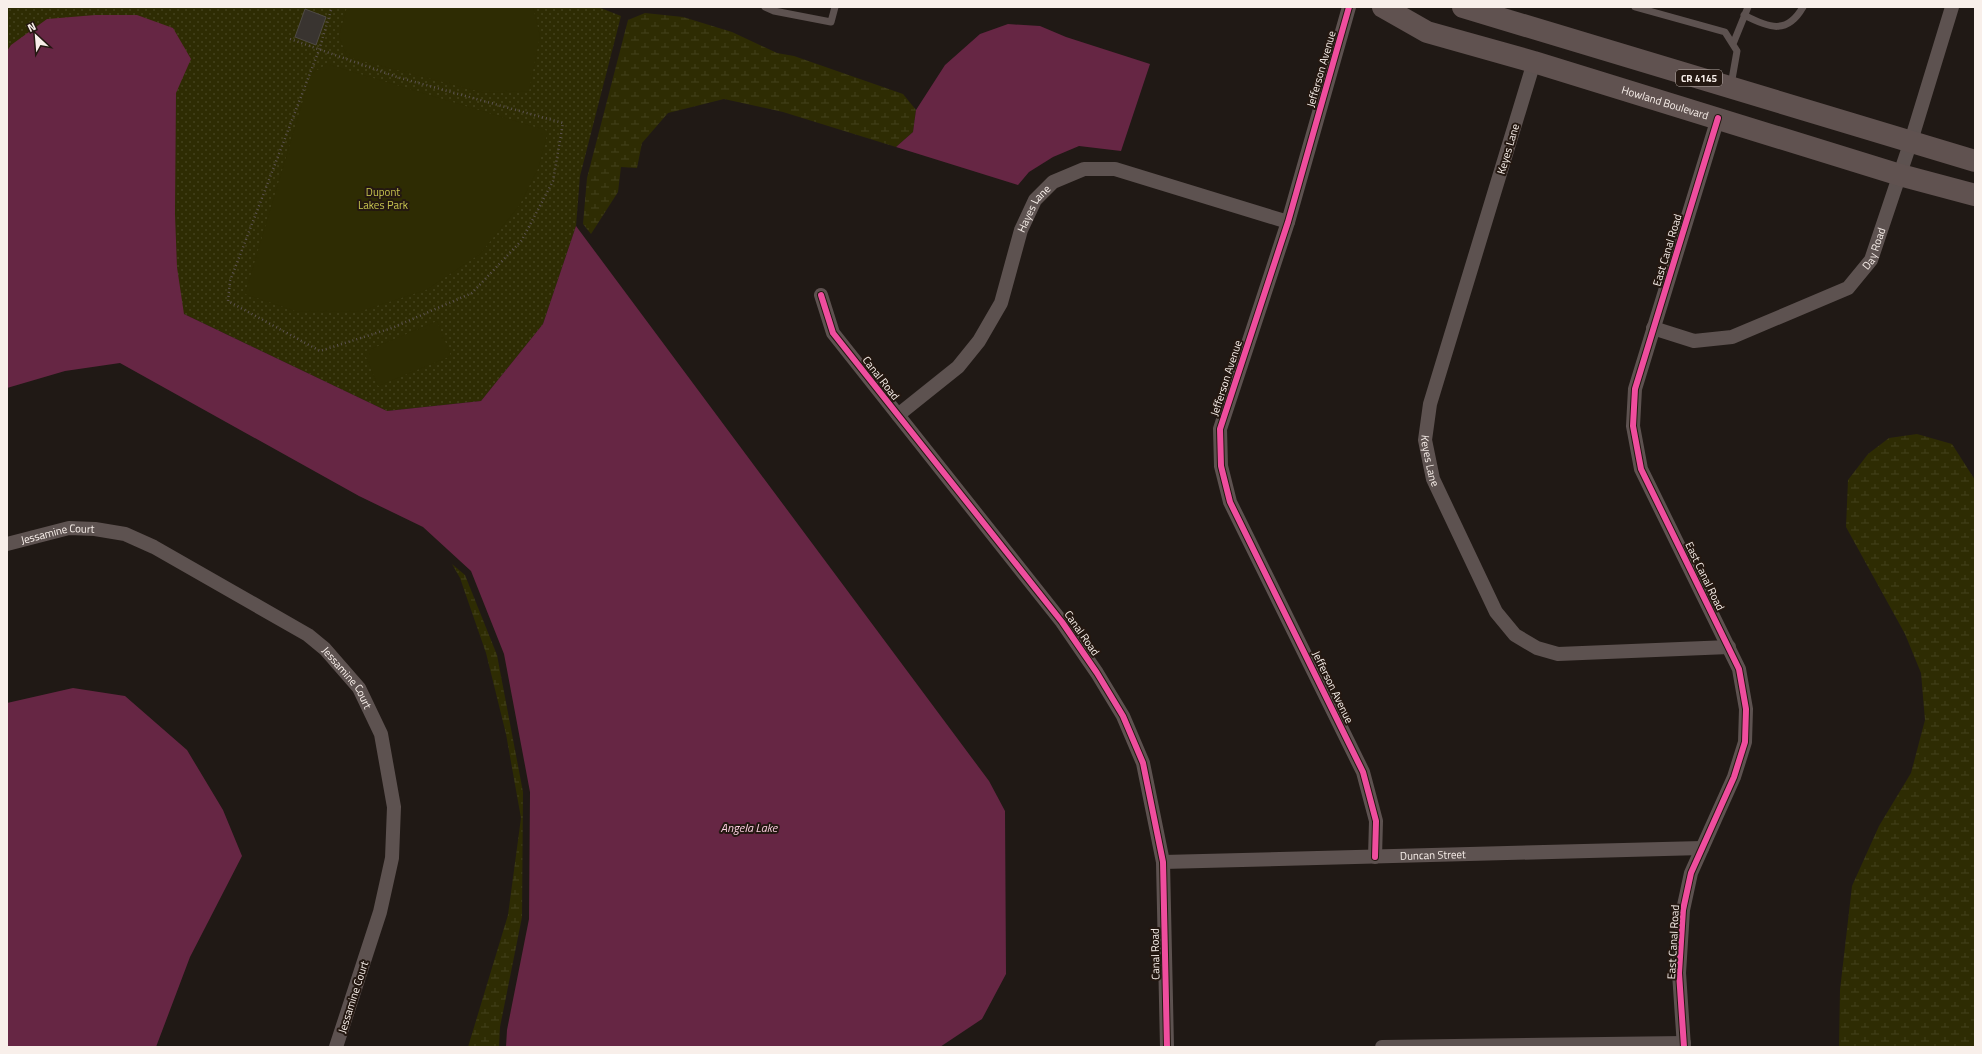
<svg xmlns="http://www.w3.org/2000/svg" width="1982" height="1054" viewBox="0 0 1982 1054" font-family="'Titillium Web',sans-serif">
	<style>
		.wetland { fill: url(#wetland-marsh) }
		.park { fill: url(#park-dots) }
		.pitch { fill: #2e2c03 }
		.water { fill: #662644 }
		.building { fill: #393430; stroke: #4f4a45 }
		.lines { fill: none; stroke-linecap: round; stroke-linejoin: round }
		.path { stroke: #5c5351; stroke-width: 2.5; stroke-dasharray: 1 3; stroke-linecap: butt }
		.lane { stroke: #5d5250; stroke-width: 7 }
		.street { stroke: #5d5250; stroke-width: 14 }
		.primary { stroke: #605250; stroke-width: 22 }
		.cycleway-casing { stroke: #241811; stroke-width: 8 }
		.cycleway { stroke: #ef4d9e; stroke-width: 6 }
		.labels { text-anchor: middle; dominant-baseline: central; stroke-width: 4; stroke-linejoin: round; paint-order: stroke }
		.shield { fill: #241811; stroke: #b8aea9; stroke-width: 1 }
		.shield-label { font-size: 10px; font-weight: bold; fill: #f8efea }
		.street-label { font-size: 11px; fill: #f8efea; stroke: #241811 }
		.park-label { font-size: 11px; fill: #c7c44f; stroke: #241811 }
		.water-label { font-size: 12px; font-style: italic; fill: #fccfe1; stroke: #241811 }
	</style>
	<defs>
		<pattern id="wetland-marsh" width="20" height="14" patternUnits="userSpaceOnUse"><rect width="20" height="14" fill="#2e2c03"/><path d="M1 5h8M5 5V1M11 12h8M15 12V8" fill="none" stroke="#43411c"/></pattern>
		<pattern id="park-dots" width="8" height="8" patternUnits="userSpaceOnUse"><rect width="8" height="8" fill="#2e2c03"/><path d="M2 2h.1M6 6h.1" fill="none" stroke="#43411c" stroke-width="1.8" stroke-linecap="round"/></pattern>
	</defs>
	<rect width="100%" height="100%" fill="#201915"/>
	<path class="wetland" d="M645 13 683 17 732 32 777 53 794 56 903 94 916 110 913 132 896 147 783 112 724 99 668 113 642 143 637 168 621 167 618 192 591 234 583 224 587 178 628 20Z
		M1917 434 1952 444 1975 480V1047H1839L1840 990 1852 886 1879 826 1911 773 1925 720 1921 673 1905 634 1846 527 1848 480 1868 454 1889 438Z
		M452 564 465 575 497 655 523 792 522 917 500 1027 499 1047H468L508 915 521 818 506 734 486 653 460 578Z"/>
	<path class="park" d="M7 7H598L621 16 580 176 576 226 543 324 481 401 387 411 184 314 7 246Z"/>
	<path class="pitch" d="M347 7H533L540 36 529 91 485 93 347 57 339 36Z
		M327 64 548 131 538 169 519 206 480 254 426 290 361 311 298 312 245 294 311 74Z
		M437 321 451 356 378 386 364 352Z"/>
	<path class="water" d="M95 15H137L173 28 191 59 176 93 175 214 177 267 184 314 387 411 481 401 543 324 576 226 989 781 1005 811 1006 974 982 1019 940 1047H506L507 1030 529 919 530 792 504 654 471 571 423 527 359 496 120 363 65 371 7 388V51L11 45 47 19Z
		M1008 24 1040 26 1066 37 1150 64 1121 151 1079 146 1053 157 1029 172 1018 185 896 147 913 132 916 110 945 65 980 34Z
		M73 688 125 696 187 750 223 810 242 856 190 957 156 1047H7V703Z"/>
	<path class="building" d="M305 9 326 17 316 45 295 37Z"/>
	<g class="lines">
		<path class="path" d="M290 39 397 77 563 123 553 181 522 240 472 293 392 328 320 351 228 301 230 281 319 50 332 7"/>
		<path class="lane" d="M765 7 774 11 831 22 835 7
			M1635 7 1725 32 1737 51 1731 85
			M1744 15C1769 28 1787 35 1803 7
			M1733 44 1748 7"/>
		<g class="street">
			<path d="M1349 7 1288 222 1220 429 1221 466 1230 502 1363 772 1376 821 1375 857"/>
			<path id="s1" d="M1534 62 1430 404 1425 440 1433 479 1496 612 1515 635 1537 648 1558 654 1729 647"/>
			<path d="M821 295 833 333 1062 622 1097 673 1123 716 1143 763 1163 862 1167 1047"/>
			<path id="s2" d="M1653 328 1694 341 1732 337 1848 288 1871 260 1911 141 1952 7"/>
			<path id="s3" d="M898 415 958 367 979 341 1001 303 1021 230 1035 200 1053 182 1084 169H1115L1288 222"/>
			<path id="s4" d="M7 544 69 528 95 529 125 534 154 547 308 635 325 649 359 688 381 734 394 807 392 858 380 912 336 1047"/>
			<path id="s5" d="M1163 862 1702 848"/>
			<path d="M1382 1047 1684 1043"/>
			<path d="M1684 1047 1679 973 1683 910 1691 873 1734 777 1745 742 1746 709 1739 669 1641 469 1633 426 1635 389 1718 118"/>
		</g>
		<g class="primary">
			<path id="s6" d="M1383 7 1427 32 1534 62 1900 175 1975 195"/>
			<path d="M1463 7 1975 161"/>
		</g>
		<defs>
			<path id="cycleway" d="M1349 7 1288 222 1220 429 1221 466 1230 502 1363 772 1376 821 1375 857
				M821 295 833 333 1062 622 1097 673 1123 716 1143 763 1163 862 1167 1047
				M1684 1047 1679 973 1683 910 1691 873 1734 777 1745 742 1746 709 1739 669 1641 469 1633 426 1635 389 1718 118"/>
		</defs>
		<use href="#cycleway" class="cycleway-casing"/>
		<use href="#cycleway" class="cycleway"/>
	</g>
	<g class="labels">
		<rect class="shield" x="1676" y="70" width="46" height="16" rx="3"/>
		<g class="shield-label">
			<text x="1699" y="78">CR 4145</text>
		</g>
		<g class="street-label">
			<text transform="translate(1321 69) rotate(-74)">Jefferson Avenue</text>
			<text stroke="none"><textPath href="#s6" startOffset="299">Howland Boulevard</textPath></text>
			<text transform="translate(1508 149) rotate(-73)">Keyes Lane</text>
			<text stroke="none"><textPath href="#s3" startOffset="255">Hayes Lane</textPath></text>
			<text stroke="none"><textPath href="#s2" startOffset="255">Day Road</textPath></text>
			<text transform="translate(1667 250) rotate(-73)">East Canal Road</text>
			<text transform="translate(881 378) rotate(52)">Canal Road</text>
			<text transform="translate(1226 378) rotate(-72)">Jefferson Avenue</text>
			<text stroke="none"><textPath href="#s1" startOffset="415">Keyes Lane</textPath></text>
			<text stroke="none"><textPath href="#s4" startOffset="52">Jessamine Court</textPath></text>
			<text transform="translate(1705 576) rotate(64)">East Canal Road</text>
			<text transform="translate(1082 633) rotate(55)">Canal Road</text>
			<text stroke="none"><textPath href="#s4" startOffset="388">Jessamine Court</textPath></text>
			<text transform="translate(1333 687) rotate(64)">Jefferson Avenue</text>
			<text stroke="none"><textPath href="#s5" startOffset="270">Duncan Street</textPath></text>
			<text transform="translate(1673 942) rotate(-87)">East Canal Road</text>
			<text transform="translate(1155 954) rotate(-91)">Canal Road</text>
			<text transform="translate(353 997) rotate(-72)">Jessamine Court</text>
		</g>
		<g class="park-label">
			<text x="383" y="192">Dupont<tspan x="383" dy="13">Lakes Park</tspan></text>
		</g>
		<g class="water-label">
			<text x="749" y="827">Angela Lake</text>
		</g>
	</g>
	<rect width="1982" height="1054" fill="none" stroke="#f8efea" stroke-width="16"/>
	<g transform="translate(36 36) rotate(334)" stroke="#241811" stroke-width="3" paint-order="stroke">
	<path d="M0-3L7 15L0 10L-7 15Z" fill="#f8efea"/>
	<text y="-6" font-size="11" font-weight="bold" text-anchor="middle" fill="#f8efea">N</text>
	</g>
</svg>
